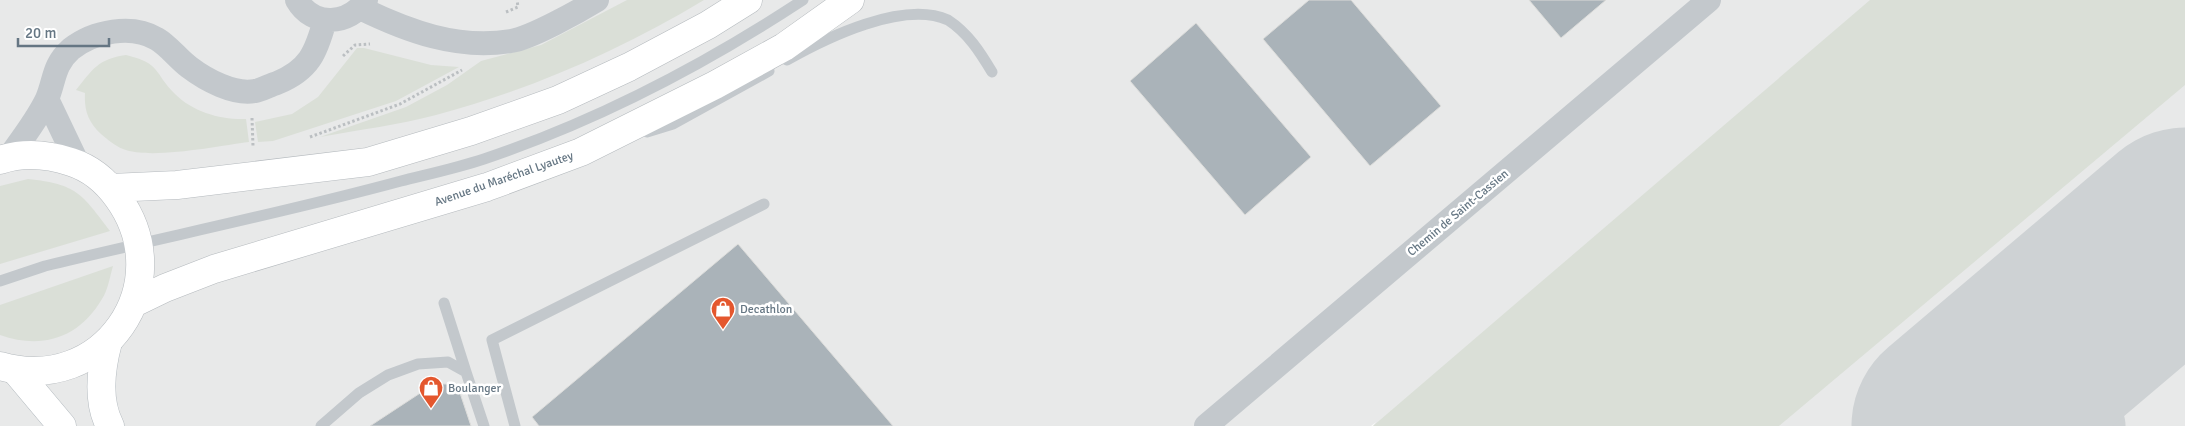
<svg xmlns="http://www.w3.org/2000/svg" width="2185" height="426" viewBox="0 0 2185 426" font-family="Signika,sans-serif">
	<style>
		.built { fill: #e8e9e9 }
		.green { fill: #dadfd7 }
		.lines { fill: none; stroke-linecap: round; stroke-linejoin: round }
		.taxiway { stroke: #ced2d4; stroke-width: 81 }
		.runway { stroke: #ced2d4; stroke-width: 205 }
		.building { fill: #aab3b9; stroke: #dcdcda }
		.secondary-casing { stroke: #b3babf; stroke-width: 29 }
		.primary-casing { stroke: #b5babe; stroke-width: 29 }
		.path { stroke: #bbbfc2; stroke-width: 3; stroke-dasharray: 2.5 2.5; stroke-linecap: butt }
		.service { stroke: #c3c8cc; stroke-width: 11 }
		.minor { stroke: #c3c8cc; stroke-width: 24 }
		.secondary { stroke: #fff; stroke-width: 28 }
		.primary { stroke: #fff; stroke-width: 28 }
		.labels { text-anchor: middle; dominant-baseline: central; stroke-width: 5; stroke-linejoin: round; paint-order: stroke }
		.street-label { font-size: 12px; fill: #657683; stroke: #fff }
		.poi-label { font-size: 12px; fill: #657683; stroke: #fff; text-anchor: start }
	</style>
	<rect width="100%" height="100%" fill="#fafaf8"/>
	<path class="built" d="M0 0H2185V426H1373L1376 422 1371 426H0Z"/>
	<path class="green" d="M627 0H704C621 50 530 90 436 115 398 125 358 130 320 137L406 107 447 85 481 61 541 45Z
		M1870 0H2185V85L1779 426H1373Z
		M357 48H364L431 65 459 67 396 101 273 141 258 142 255 122 292 114 318 97Z
		M126 55C162 64 153 72 175 94 193 112 221 120 246 119L249 142C218 146 150 160 123 149 115 146 107 139 101 134 88 122 84 110 85 93L76 90C93 69 98 59 126 55Z
		M28 179C77 184 82 194 110 231L0 264V186Z
		M113 266C110 276 108 290 102 299 79 338 42 350 0 335V305Z"/>
	<g class="lines">
		<path class="taxiway" d="M2088 312 2167 272 2185 271
			M1956 424 2046 417 2085 426"/>
		<path class="runway" d="M1954 426 2185 230"/>
	</g>
	<path class="building" d="M1309 0H1351L1441 106 1370 166 1263 39Z
		M1529 0H1606L1561 38Z
		M1196 23 1311 157 1245 215 1130 81Z
		M738 244 893 426H539L532 417Z
		M434 384H447L460 393 471 426H370Z"/>
	<g class="lines">
		<defs>
			<path id="secondary" d="M108 342C101 368 97 401 110 426
				M15 370 62 426"/>
			<path id="primary" d="M0 160C24 152 47 154 71 162 90 168 106 181 118 198 180 284 103 396 0 366
				M111 188 177 185 368 162 471 131 558 100 629 67 708 25 748 0
				M134 303 165 288 214 269 487 187 581 152 715 85 784 47 850 0"/>
		</defs>
		<use href="#secondary" class="secondary-casing"/>
		<use href="#primary" class="primary-casing"/>
		<path class="path" d="M506 12 518 7 517 0
			M343 56 355 45 370 44
			M252 118 253 146
			M310 137 400 104 462 70"/>
		<path class="service" d="M787 60C826 38 903 0 948 20 968 33 980 52 992 72
			M647 132 673 124 769 71
			M0 281 45 266C164 237 283 213 401 181 429 174 457 168 484 159 597 121 704 65 803 0
			M444 303 466 372
			M321 426 359 393 388 375 418 364 448 362 466 372 484 426
			M515 426 492 340 764 204"/>
		<path class="minor" d="M297 0C313 28 349 25 366 0
			M360 8C407 31 458 50 511 41 531 38 579 11 597 0
			M47 99 78 164
			M9 157C22 139 37 120 47 99 55 80 53 65 71 49 94 31 132 24 157 39 169 46 178 59 189 67 206 80 234 95 255 91 262 90 270 85 277 83 309 70 316 53 325 20
			M1206 426 1709 0"/>
		<use href="#secondary" class="secondary"/>
		<use href="#primary" class="primary"/>
	</g>
	<defs>
		<symbol id="shop-pin" viewBox="-11 -11 22 30"><path d="M0 17L-7.5 6A9.5 9.5 0 1 1 7.5 6Z" fill="#e4572e" stroke="#fff"/><path d="M-5-2.5h2.3a2.7 3.5 0 0 1 5.4 0H5L5.5 6h-11ZM-1.5-2.5h3a1.5 2.3 0 0 0-3 0Z" fill="#fff"/></symbol>
	</defs>
	<g fill-rule="evenodd">
		<use href="#shop-pin" x="709" y="295" width="28" height="38"/>
		<use href="#shop-pin" x="417" y="374" width="28" height="38"/>
	</g>
	<g class="labels">
		<g class="street-label">
			<text transform="translate(504 179) rotate(-19)">Avenue du Maréchal Lyautey</text>
			<text transform="translate(1458 213) rotate(-40)">Chemin de Saint-Cassien</text>
		</g>
		<g class="poi-label">
			<text x="740" y="309">Decathlon</text>
			<text x="448" y="388">Boulanger</text>
		</g>
	</g>
	<path d="M18 38v8h91v-8" fill="none" stroke="#657683" stroke-width="2.5"/>
	<text x="25" y="38" font-size="15" fill="#657683" stroke="#ffffff" stroke-width="4" paint-order="stroke">20 m</text>
</svg>
